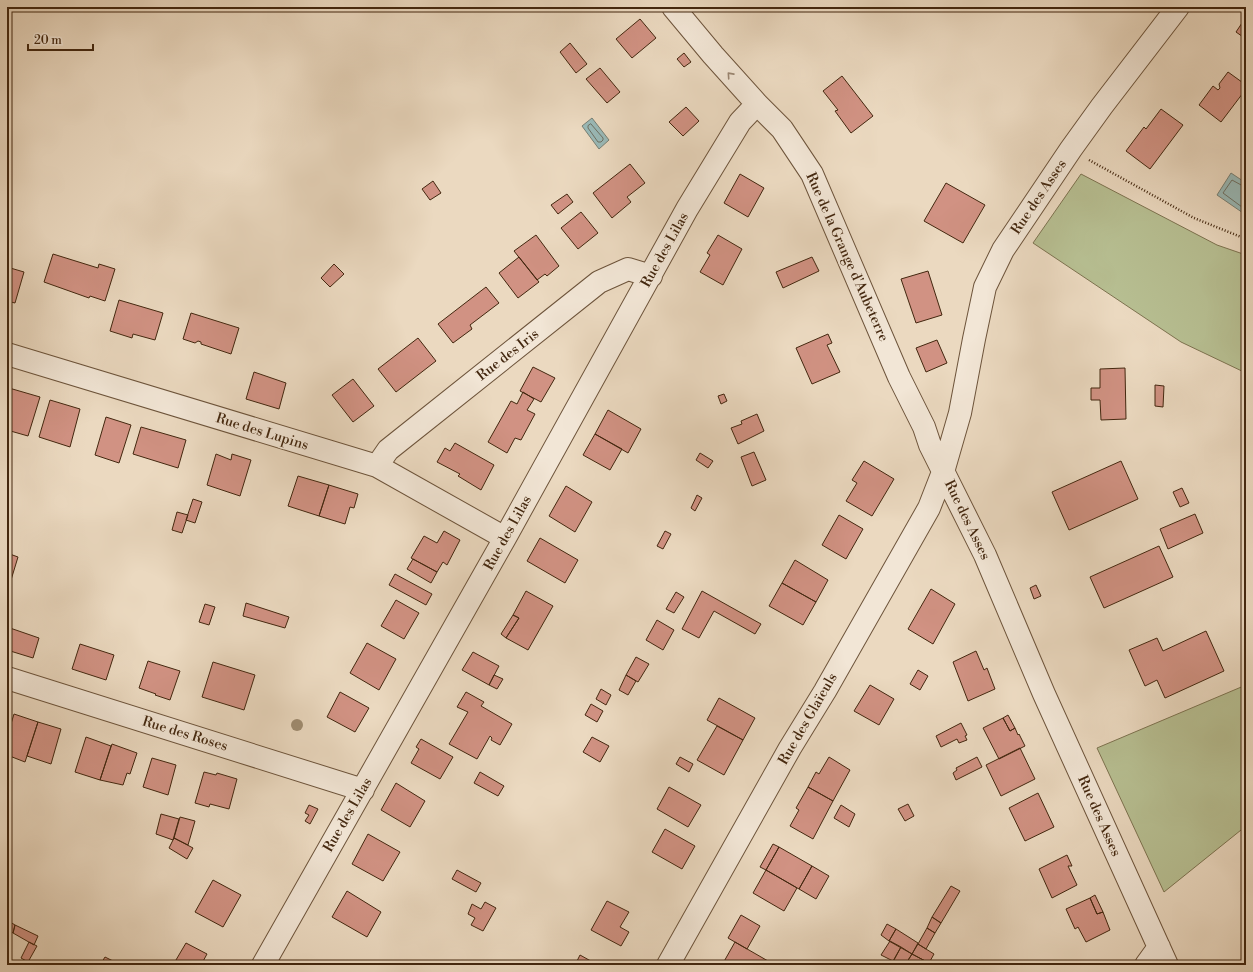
<svg xmlns="http://www.w3.org/2000/svg" width="1253" height="972" viewBox="0 0 1253 972" font-family="'Libre Bodoni',serif">
	<style>
		.green { fill: #b7bf92; stroke: #7d7350 }
		.water { fill: #99b9b7; stroke: #777f74 }
		.lines { fill: none; stroke-linecap: round; stroke-linejoin: round }
		.shore { stroke: #6e7063; stroke-width: 1 }
		.building { fill: #d19283; stroke: #43270f }
		.minor-casing { stroke: #6d543b; stroke-width: 24 }
		.path { stroke: #43270f; stroke-width: 2.5; stroke-dasharray: 1 2; stroke-linecap: butt }
		.minor { stroke: #f2e6d6; stroke-width: 22 }
		.tree { fill: #9f8c71 }
		.oneway { stroke: #9a8672 }
		.labels { text-anchor: middle; dominant-baseline: central; stroke-width: 3.5; stroke-linejoin: round; paint-order: stroke }
		.street-label { font-size: 14px; fill: #43270f; stroke: #f2e6d6 }
	</style>
	<rect width="100%" height="100%" fill="#ebd9c0"/>
	<filter id="stains"><feTurbulence type="fractalNoise" baseFrequency=".005" numOctaves="4"/><feColorMatrix values="0 0 0 0 .2 0 0 0 0 .09 0 0 0 0 .02 0 0 0 .5 -.17"/></filter>
	<radialGradient id="worn" r=".72"><stop offset=".6" stop-color="#630" stop-opacity="0"/><stop offset="1" stop-color="#630" stop-opacity=".3"/></radialGradient>
	<path class="green" d="M1081 174 1217 245 1246 255V373L1181 342 1033 243Z
		M1246 685V826L1164 892 1097 748Z"/>
	<path class="water" d="M592 118 609 140 599 149 582 126Z
		M1231 173 1246 183V215L1217 195Z"/>
	<g class="lines">
		<path class="shore" d="M591 124 603 138V140L601 142H598L588 128V126Z
			M1246 186H1243L1232 180 1223 193 1246 210"/>
	</g>
	<path class="building" d="M1246 17V39L1236 32Z
		M640 19 656 38 632 58 616 39Z
		M570 43 587 64 576 73 560 52Z
		M684 53 691 62 684 67 677 59Z
		M600 68 620 92 607 103 586 79Z
		M1228 72 1246 85V89L1221 122 1199 105 1213 86 1218 90 1220 88 1219 84Z
		M842 76 873 116 851 133 835 111 838 110 823 91Z
		M686 107 699 121 683 136 669 122Z
		M1161 109 1183 125 1150 169 1126 151 1144 127 1146 129Z
		M630 164 645 183 627 197 631 202 612 218 593 193Z
		M740 174 764 188 748 217 724 203Z
		M433 181 441 193 430 200 422 189Z
		M946 183 985 205 963 243 924 221Z
		M567 194 573 202 558 214 551 205Z
		M581 212 598 233 578 249 561 228Z
		M536 235 559 266 547 276 545 274 537 280 514 251Z
		M718 235 742 249 723 285 700 272 710 255 707 253Z
		M53 254 98 268 99 264 115 269 105 301 90 296 89 298 44 282Z
		M519 257 539 282 518 298 499 273Z
		M812 257 819 271 783 288 776 272Z
		M334 264 344 274 330 287 321 278Z
		M7 267 24 272 15 303 7 301Z
		M928 271 942 315 916 323 901 279Z
		M486 287 499 303 470 325 472 329 453 343 438 324Z
		M119 300 163 313 155 340 133 334 132 338 110 331Z
		M191 313 239 328 231 354 201 344V342L198 341 195 343 183 339Z
		M828 334 832 343 827 345 840 372 812 384 796 348Z
		M418 338 436 361 396 392 378 369Z
		M937 340 947 363 926 372 916 348Z
		M533 367 555 378 541 402 520 391Z
		M1125 368 1126 419 1101 420 1100 400H1091V388H1100V369Z
		M254 372 286 383 279 409 246 399Z
		M353 379 374 406 353 422 332 395Z
		M1155 385 1164 386 1163 407 1155 406Z
		M9 388 40 397 28 436 7 430V393Z
		M523 392 534 399 527 410 535 414 521 440 515 438 507 453 488 442 511 401 517 404Z
		M724 394 727 401 721 404 718 396Z
		M50 400 80 409 70 447 39 437Z
		M608 410 641 429 628 453 595 434Z
		M757 414 764 431 738 444 731 428 742 424 741 421Z
		M106 417 131 425 119 463 95 455Z
		M141 427 186 440 178 468 133 454Z
		M595 434 622 449 610 470 583 455Z
		M455 443 494 465 481 490 458 476 460 474 437 462 445 448 450 451Z
		M754 452 766 480 752 486 741 457Z
		M700 453 713 461 708 468 696 460Z
		M216 454 231 460 232 454 251 460 240 496 207 485Z
		M864 461 894 479 872 516 846 501 857 483 852 480Z
		M1121 461 1138 499 1069 530 1052 492Z
		M298 476 329 485 319 516 288 506Z
		M329 485 358 494 354 508 350 507 345 524 319 516Z
		M566 486 592 502 575 532 549 516Z
		M1182 488 1189 503 1180 507 1173 492Z
		M697 495 702 498 695 511 691 508Z
		M193 499 202 502 195 523 186 520Z
		M177 512 188 515 182 533 172 530Z
		M1195 514 1203 533 1168 549 1160 529Z
		M839 515 863 529 846 559 822 545Z
		M444 531 460 540 447 565 443 562 437 572 411 558 424 536 437 543Z
		M665 531 671 534 663 549 657 546Z
		M540 538 578 560 565 583 527 561Z
		M1159 546 1173 577 1104 608 1090 577Z
		M7 553 18 557 11 580 7 579Z
		M413 559 437 572 431 583 407 569Z
		M795 560 828 580 816 602 782 583Z
		M395 574 432 594 426 605 389 585Z
		M782 583 816 602 803 625 769 606Z
		M1036 585 1041 596 1034 599 1030 588Z
		M931 589 955 604 933 644 908 629Z
		M526 591 553 606 528 650 506 638 519 618 513 615Z
		M702 591 761 624 755 634 714 611 699 638 682 629Z
		M676 592 684 597 674 613 666 609Z
		M396 600 419 613 404 639 381 626Z
		M246 603 289 617 285 628 243 616Z
		M205 604 215 607 209 625 199 622Z
		M513 615 519 618 506 638 501 634Z
		M657 620 674 630 663 650 646 640Z
		M10 628 39 638 33 658 7 650V636Z
		M1206 631 1224 671 1165 698 1157 680 1145 686 1129 650 1157 638 1163 651Z
		M367 643 396 659 379 690 350 673Z
		M80 644 114 655 106 680 72 669Z
		M976 651 984 670 987 668 995 689 968 701 953 662Z
		M473 652 499 666 489 685 462 670Z
		M636 657 649 664 638 682 626 675Z
		M148 661 180 671 170 700 155 695 156 694 139 688Z
		M213 662 255 675 244 710 202 697Z
		M918 670 928 676 920 690 910 684Z
		M494 675 503 679 497 689 489 685Z
		M626 675 636 681 628 695 619 690Z
		M870 685 894 699 879 725 854 711Z
		M601 689 611 695 606 705 596 699Z
		M340 692 369 708 355 732 327 717Z
		M466 692 484 702 481 706 512 724 500 745 491 740 492 738 490 736 477 759 449 744 468 712 457 707Z
		M719 698 755 718 743 740 707 720Z
		M591 704 603 711 597 722 585 715Z
		M14 714 38 722 25 762 7 755V737Z
		M1008 715 1015 728 1010 731 1003 718Z
		M1003 718 1010 731 1015 728 1018 735 1019 734 1025 746 999 759 983 728Z
		M38 722 61 729 51 764 27 756Z
		M961 723 967 735 965 736 967 740 959 743 957 739 941 747 936 736Z
		M717 726 743 740 724 775 697 760Z
		M86 737 111 746 100 780 75 772Z
		M592 737 609 746 600 762 583 752Z
		M421 739 453 757 440 779 411 763 419 749 416 747Z
		M112 744 137 753 130 774 127 773 123 785 100 780Z
		M1020 748 1035 779 1001 796 986 765Z
		M680 757 693 764 689 772 676 764Z
		M829 757 850 770 833 801 808 787 816 772 819 774Z
		M977 757 982 767 956 780 953 773 957 770 956 768Z
		M152 758 176 765 168 795 143 787Z
		M204 772 216 775 217 773 237 779 229 809 210 804 209 807 195 803Z
		M480 772 504 786 498 796 474 783Z
		M396 783 425 801 410 827 381 810Z
		M669 787 701 805 688 827 657 809Z
		M808 787 833 801 813 839 790 826 799 810 796 808Z
		M1038 793 1054 827 1025 841 1009 808Z
		M908 804 914 816 905 821 898 809Z
		M309 805 318 809 310 824 305 821 309 815 305 813Z
		M841 805 855 814 849 827 834 818Z
		M161 814 179 819 173 840 156 834Z
		M180 817 195 821 188 845 174 838Z
		M665 829 695 846 682 869 652 852Z
		M368 834 400 852 383 881 352 864Z
		M174 838 193 848 187 859 169 848Z
		M773 844 779 847 766 870 760 867Z
		M779 847 812 866 799 889 766 870Z
		M1067 855 1072 866H1068L1077 885 1052 898 1039 869Z
		M812 866 829 876 816 899 799 889Z
		M457 870 481 883 476 892 452 879Z
		M766 870 797 888 784 911 753 893Z
		M213 880 241 895 223 927 195 912Z
		M951 886 960 891 941 923 932 917Z
		M347 891 381 912 367 937 332 917Z
		M1095 895 1103 912 1097 914 1090 898Z
		M1090 898 1097 914 1103 912 1110 930 1086 942 1078 927 1075 929 1066 909Z
		M607 901 629 912 620 927 629 932 621 946 591 930Z
		M485 902 496 908 483 931 471 925 475 918 468 914 472 904 481 909Z
		M741 915 760 926 747 949 728 938Z
		M932 917 941 923 935 933 927 928Z
		M7 920 15 925 13 933 7 929Z
		M887 924 896 929 889 941 881 935Z
		M15 925 38 936 34 945 13 933Z
		M927 928 935 933 926 949 918 944Z
		M896 929 918 943 912 954 889 941Z
		M890 941 901 947 893 961 881 955Z
		M29 942 37 946 28 962 21 958Z
		M735 942 768 961 766 965H722Z
		M186 943 207 954 201 965H173Z
		M918 944 934 954 929 963 912 954Z
		M901 947 912 954 905 965H902L894 960Z
		M912 954 929 963 928 965H905Z
		M580 955 598 965H575Z
		M105 957 115 962 114 965H100Z"/>
	<g class="lines">
		<defs>
			<path id="minor" d="M673 7 713 55 757 104 782 129 812 174 899 377 924 427 930 445 985 555 1044 694 1167 965
				M7 354 377 466 505 538
				M377 466 388 450 599 282 628 269 651 276
				M7 678 363 790
				M263 965 505 538 687 209 740 122 757 104
				M668 965 790 748 825 691 929 508 943 472 960 413 974 339 985 287 1003 250 1071 149 1102 106 1178 7
				M1146 965 1159 947"/>
		</defs>
		<use href="#minor" class="minor-casing"/>
		<path class="path" d="M1089 160 1194 218 1246 239"/>
		<use href="#minor" class="minor"/>
	</g>
	<circle class="tree" cx="297" cy="725" r="6"/>
	<defs><path id="oneway-chevron" d="M-2-3.5L2.5 0L-2 3.5" fill="none" stroke-width="1.6" stroke-linecap="round" stroke-linejoin="round"/></defs>
	<use class="oneway" href="#oneway-chevron" transform="translate(730 75) rotate(-132)"/>
	<g class="labels">
		<g class="street-label">
			<text transform="translate(1039 197) rotate(-56)">Rue des Asses</text>
			<text transform="translate(665 250) rotate(-61)">Rue des Lilas</text>
			<text transform="translate(847 257) rotate(66)">Rue de la Grange d'Aubeterre</text>
			<text transform="translate(508 355) rotate(-38)">Rue des Iris</text>
			<text transform="translate(262 432) rotate(17)">Rue des Lupins</text>
			<text transform="translate(967 520) rotate(64)">Rue des Asses</text>
			<text transform="translate(508 533) rotate(-61)">Rue des Lilas</text>
			<text transform="translate(808 719) rotate(-60)">Rue des Glaïeuls</text>
			<text transform="translate(185 734) rotate(17)">Rue des Roses</text>
			<text transform="translate(348 815) rotate(-60)">Rue des Lilas</text>
			<text transform="translate(1099 816) rotate(66)">Rue des Asses</text>
		</g>
	</g>
	<rect width="1253" height="972" fill="none" stroke="#ebd9c0" stroke-width="24"/>
	<rect x="8" y="8" width="1237" height="956" fill="none" stroke="#43270f" stroke-width="2"/>
	<rect x="12" y="12" width="1229" height="948" fill="none" stroke="#43270f"/>
	<path d="M28 44v6h65v-6" fill="none" stroke="#43270f" stroke-width="2"/>
	<text x="34" y="44" font-size="12" fill="#43270f" stroke="#f2e6d6" stroke-width="3" paint-order="stroke">20 m</text>
	<rect width="100%" height="100%" filter="url(#stains)"/>
	<rect width="100%" height="100%" fill="url(#worn)"/>
</svg>
